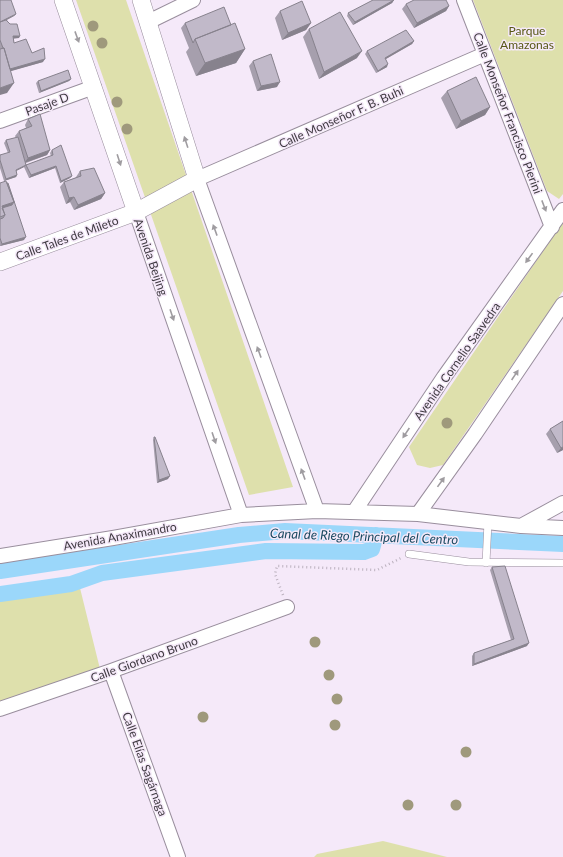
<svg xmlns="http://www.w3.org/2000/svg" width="563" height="857" viewBox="0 0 563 857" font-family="Lato,sans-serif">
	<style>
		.green { fill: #dee0ac }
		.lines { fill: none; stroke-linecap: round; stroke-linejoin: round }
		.canal { stroke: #9bd7fa; stroke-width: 16 }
		.service-casing { stroke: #998e9d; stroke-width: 8 }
		.minor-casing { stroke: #998e9d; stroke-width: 16 }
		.tertiary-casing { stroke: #998e9d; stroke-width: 18 }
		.path { stroke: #bbb1be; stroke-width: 2.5; stroke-dasharray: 1 3; stroke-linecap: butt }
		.service { stroke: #fff; stroke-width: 7 }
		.minor { stroke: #fff; stroke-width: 14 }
		.tertiary { stroke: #fff; stroke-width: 17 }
		.tree { fill: #9f997c }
		.wall { fill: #a69fad }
		.shaded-wall { fill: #87828d }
		.building { fill: #c1b9c9; stroke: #87828d }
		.oneway { fill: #9f9ca0 }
		.labels { text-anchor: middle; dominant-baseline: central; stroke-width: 3; stroke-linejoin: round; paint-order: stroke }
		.park-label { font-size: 12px; fill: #585815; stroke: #f5e9f9 }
		.street-label { font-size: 12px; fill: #3f3a41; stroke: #f5e9f9 }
		.water-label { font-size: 13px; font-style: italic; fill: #194960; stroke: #f5e9f9 }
	</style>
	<rect width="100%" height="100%" fill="#f5e9f9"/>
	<path class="green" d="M76 0H126L293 487 249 495Z
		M473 0H563V194L559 199 547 191Z
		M563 222V291L443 465 430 468 417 465 409 447Z
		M80 588 100 669 0 703V599Z
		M383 841 447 857H314L317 854Z"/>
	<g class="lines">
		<path class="canal" d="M0 571 239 535 285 531 563 544
			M0 594 71 584 102 573 266 551 364 552 372 549 376 535"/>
		<defs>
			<path id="service" d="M409 554 469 562 563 563
				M486 563 488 522"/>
			<path id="minor" d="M464 0 552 227
				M148 22 193 0
				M0 121 94 87
				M136 212 241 515
				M317 511 197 179 485 54
				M354 512 444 377 563 210
				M418 514 475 434 563 304
				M521 526 563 503
				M0 556 113 538 241 515 317 511 418 514 521 526 563 528
				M111 671 178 857
				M0 709 111 671 287 607"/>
			<path id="tertiary" d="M63 0 136 212
				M0 262 136 212 197 179 141 0"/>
		</defs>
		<use href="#service" class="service-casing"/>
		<use href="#minor" class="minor-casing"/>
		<use href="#tertiary" class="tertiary-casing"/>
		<path class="path" d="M283 595 275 574 277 566 377 570 401 558"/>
		<use href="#service" class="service"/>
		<use href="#minor" class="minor"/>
		<use href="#tertiary" class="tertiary"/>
	</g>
	<g class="tree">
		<circle cx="93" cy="26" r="5.5"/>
		<circle cx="102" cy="43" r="5.5"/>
		<circle cx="117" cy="102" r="5.5"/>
		<circle cx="127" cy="129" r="5.5"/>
		<circle cx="447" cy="423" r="5.5"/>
		<circle cx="315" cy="642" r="5.5"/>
		<circle cx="329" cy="675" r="5.5"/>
		<circle cx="337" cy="699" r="5.5"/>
		<circle cx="203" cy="717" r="5.5"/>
		<circle cx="335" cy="725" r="5.5"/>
		<circle cx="466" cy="752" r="5.5"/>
		<circle cx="408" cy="805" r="5.5"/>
		<circle cx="456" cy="805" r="5.5"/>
	</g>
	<path class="wall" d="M0 0 16 14 14 16 7 20 19 38H14V43L32 53 43 62 10 71 7 93 0 48Z
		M394 0 392 3 353 25 347 16 348 13Z
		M406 4 449 6 446 11 414 28 402 9Z
		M280 11 311 23 306 30 282 40 275 18Z
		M185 23 231 25 245 49 236 63 196 76 186 52 189 48 181 28Z
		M309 29 357 58 319 79 303 37Z
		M414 41 412 44 386 59 387 67 376 73 365 54 367 51Z
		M253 61 277 87 257 91 249 66Z
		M71 79 69 81 39 93 36 83 38 81Z
		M447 91 490 107 485 115 456 129 441 98Z
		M28 119 50 150 47 155 26 163V165L51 156 50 153 52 150 72 176 70 178 60 183 55 168 29 178 24 167 16 171 17 175 16 177 4 181 0 168V155L8 153 4 143 6 140 16 138 15 136 19 131 26 128 25 125Z
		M80 171 105 193 101 199 74 210 70 202 66 204 60 187 64 182 77 177H76Z
		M0 183 24 240 0 246Z
		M563 421V450L557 453 546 434 550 429Z
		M154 437 168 479 157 483 153 440Z
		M492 567 527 646 472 666V656L474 653 511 640 490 570Z"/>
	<path class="shaded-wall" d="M394 0 392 3 353 25 355 22Z
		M449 6 446 11 414 28 417 23Z
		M16 14 14 16 0 23V22Z
		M311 23 306 30 282 40 288 33Z
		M13 36H20L19 38 11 39Z
		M414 41 412 44 384 60 385 58Z
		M245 49 236 63 196 76 205 63Z
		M362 51 357 58 319 79 324 72Z
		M45 59 43 62 8 72 10 69Z
		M388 64 387 67 376 73 378 71Z
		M71 79 69 81 39 93 41 91Z
		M280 82 277 87 257 91 261 86Z
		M14 83 7 93 0 95V88Z
		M490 107 485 115 456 129 461 121Z
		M50 150 47 155 24 163 28 158Z
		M26 165 24 167 14 172 16 170Z
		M56 166 55 168 29 178 31 175Z
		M17 175 16 177 4 181 6 179Z
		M72 176 70 178 60 183 61 181Z
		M105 193 101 199 74 210 78 205Z
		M74 197 70 202 66 204 69 198Z
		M14 202 10 208 1 211 2 206Z
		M26 237 24 240 0 246 2 244Z
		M563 447V450L557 453 561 448Z
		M170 476 168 479 157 483 159 480Z
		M529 643 527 646 472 666 474 664Z"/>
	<path class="building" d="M0 0H11L16 14 0 22Z
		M373 0H394L355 22 348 13Z
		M414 0H446L449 6 417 23 406 4Z
		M302 1 311 23 288 33 280 11Z
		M224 7 231 25 195 39 193 43 185 23Z
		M340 12 362 51 324 72 309 29Z
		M6 20 10 24H17L20 36H13L14 43 26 39 32 53 44 48 45 59 10 69 4 48H3L0 40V22Z
		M235 23 245 49 205 63 195 39Z
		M406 30 414 41 385 58 388 64 378 71 367 51Z
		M4 48 14 83 0 88V49Z
		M271 54 280 82 261 86 253 61Z
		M68 70 71 79 41 91 38 81Z
		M476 77 490 107 461 121 447 91Z
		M40 114 50 150 28 158 19 131 32 126 28 119Z
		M18 137 26 165 16 170 17 175 6 179 0 160V155L10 152 6 140Z
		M61 145 72 176 61 181 56 166 31 175 26 165 53 155 52 150Z
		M94 168 105 193 78 205 74 197 69 198 64 182 81 176 80 171Z
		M6 181 14 202 2 206 5 215 0 217V183Z
		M7 183H8L26 237 2 244 0 238V219L3 218 5 215 2 208 12 205 14 202Z
		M563 421V447L561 448 550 429Z
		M154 437H155L170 476 159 480Z
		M505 566 529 643 474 664V653L514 639 492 567Z"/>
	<defs><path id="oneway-solid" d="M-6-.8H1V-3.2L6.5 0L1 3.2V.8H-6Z"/></defs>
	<g class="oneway">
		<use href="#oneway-solid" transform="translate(77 37) rotate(70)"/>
		<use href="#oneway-solid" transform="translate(186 142) rotate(-108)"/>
		<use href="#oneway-solid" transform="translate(119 160) rotate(72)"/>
		<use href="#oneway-solid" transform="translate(544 206) rotate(69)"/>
		<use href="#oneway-solid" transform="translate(215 230) rotate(-110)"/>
		<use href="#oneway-solid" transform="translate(529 258) rotate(126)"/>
		<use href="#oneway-solid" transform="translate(172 315) rotate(71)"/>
		<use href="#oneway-solid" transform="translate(259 352) rotate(-110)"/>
		<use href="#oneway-solid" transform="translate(515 375) rotate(-56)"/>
		<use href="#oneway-solid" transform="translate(406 433) rotate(124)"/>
		<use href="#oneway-solid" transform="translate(214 438) rotate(71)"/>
		<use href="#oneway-solid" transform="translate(303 474) rotate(-110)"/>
		<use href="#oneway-solid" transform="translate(441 482) rotate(-54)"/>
	</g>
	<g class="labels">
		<g class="park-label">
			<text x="527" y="30">Parque<tspan x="527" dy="14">Amazonas</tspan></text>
		</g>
		<g class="street-label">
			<text transform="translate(47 104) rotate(-20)">Pasaje D</text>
			<text transform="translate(508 113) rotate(69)">Calle Monseñor Francisco Pierini</text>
			<text transform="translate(341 117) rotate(-24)">Calle Monseñor F. B. Buhi</text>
			<text transform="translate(67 238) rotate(-20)">Calle Tales de Mileto</text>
			<text transform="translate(151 257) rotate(71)">Avenida Beijing</text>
			<text transform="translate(457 361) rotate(-55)">Avenida Cornelio Saavedra</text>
			<text transform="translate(120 536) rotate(-10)">Avenida Anaximandro</text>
			<text transform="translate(144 659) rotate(-20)">Calle Giordano Bruno</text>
			<text transform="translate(145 764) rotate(70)">Calle Elías Sagárnaga</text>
		</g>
		<g class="water-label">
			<text transform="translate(364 536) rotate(2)">Canal de Riego Principal del Centro</text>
		</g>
	</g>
</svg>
